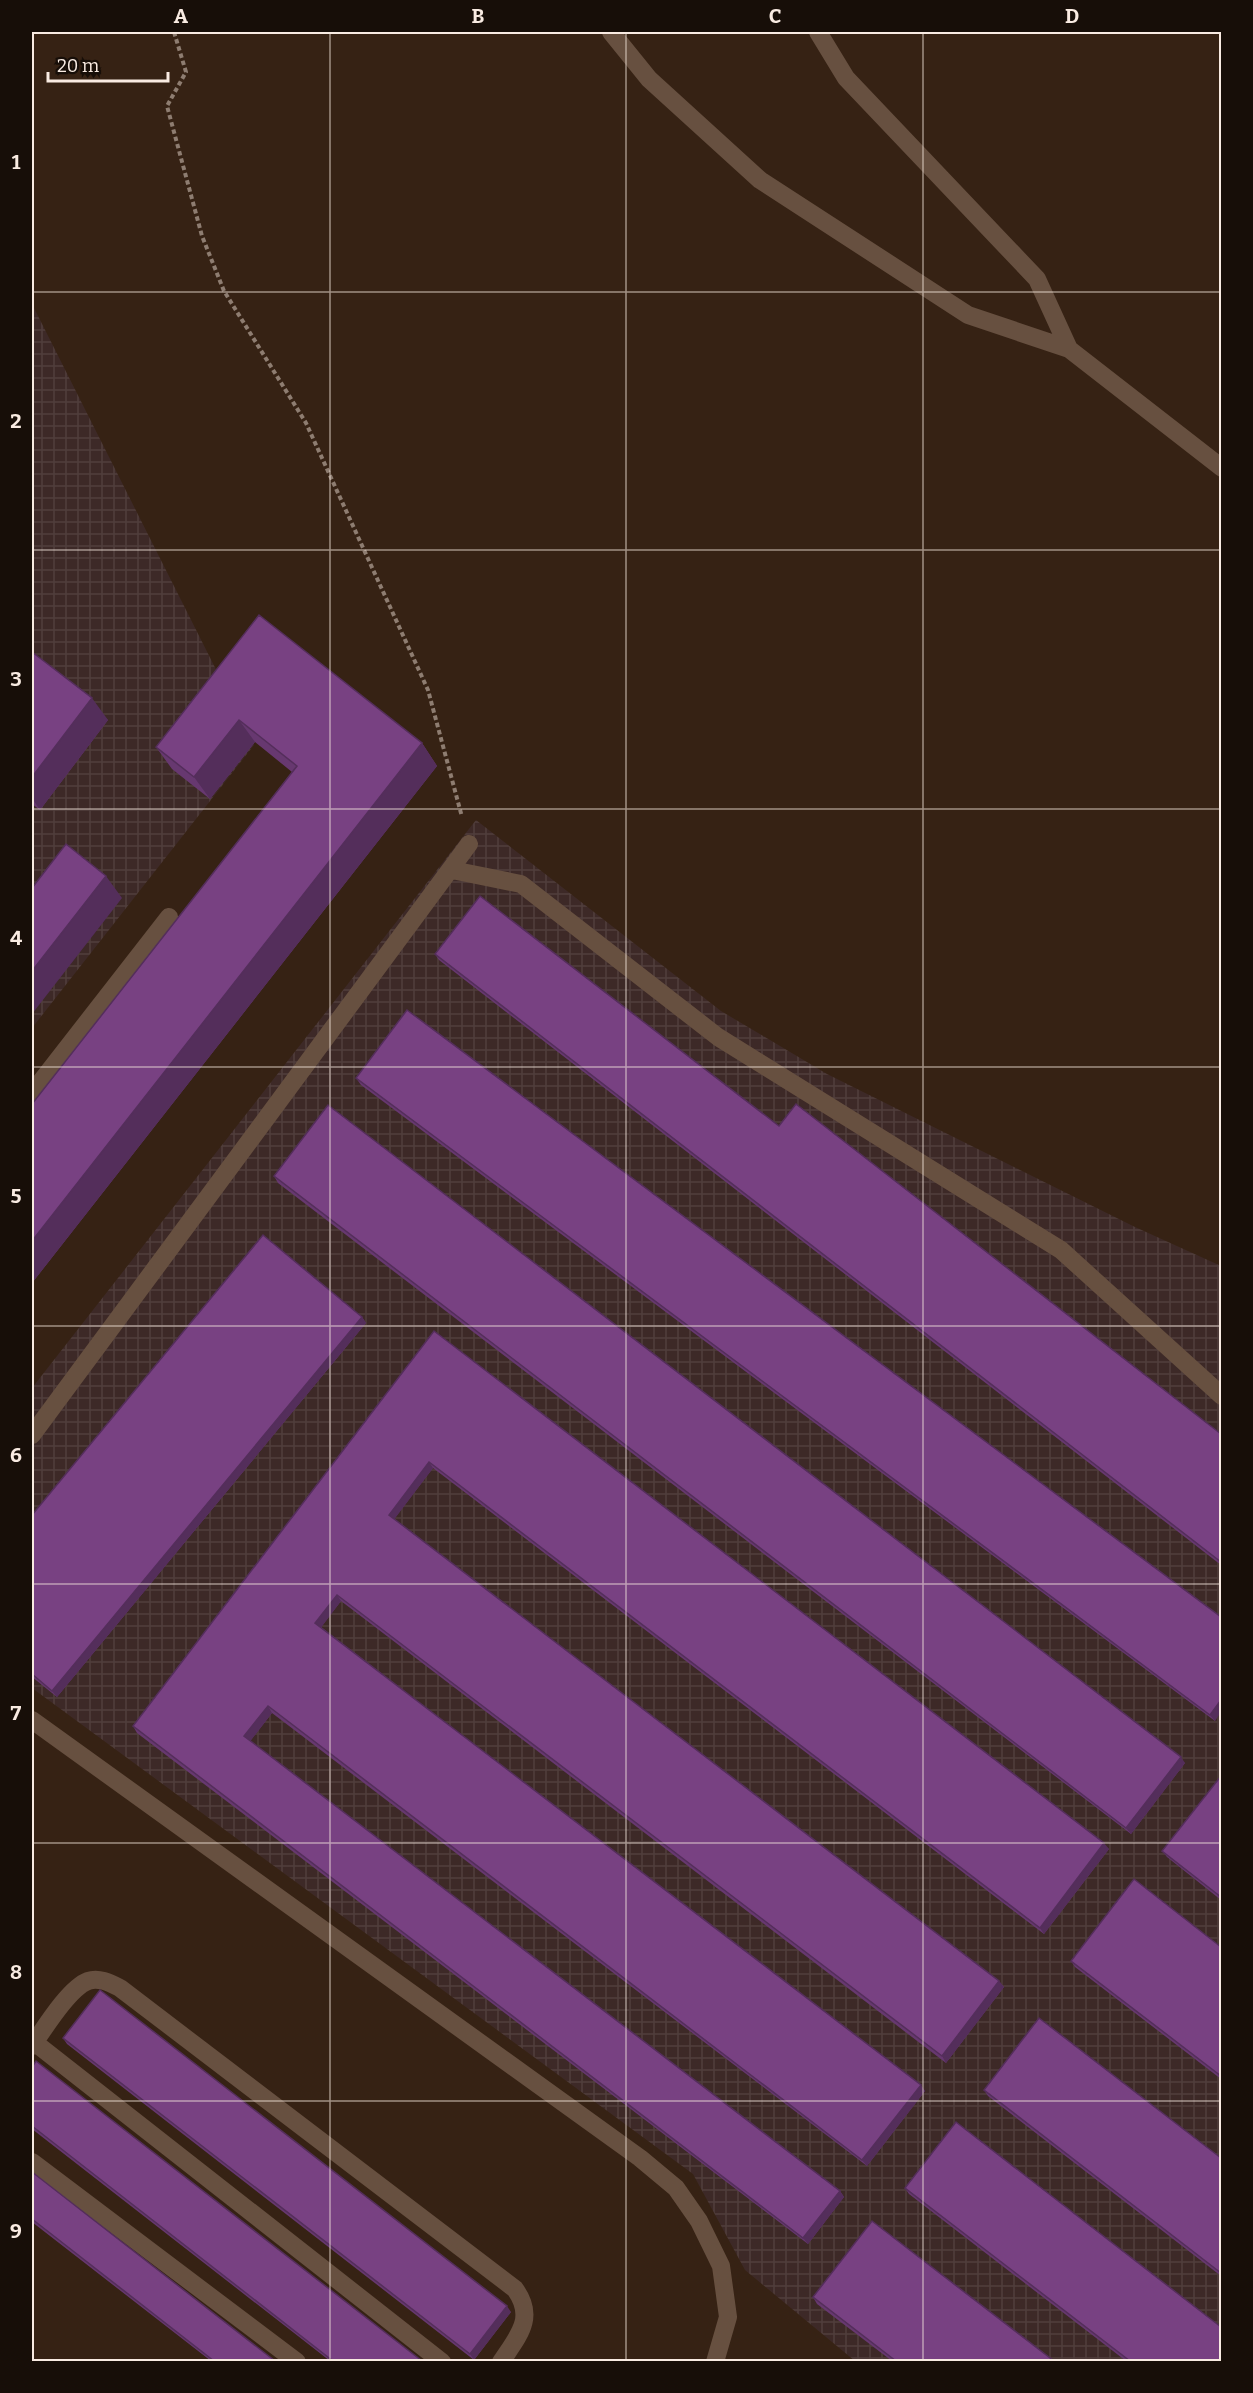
<svg xmlns="http://www.w3.org/2000/svg" width="1253" height="2393" viewBox="0 0 1253 2393" font-family="Bitter,serif">
	<style>
		.industrial { fill: url(#industrial-grid) }
		.lines { fill: none; stroke-linecap: round; stroke-linejoin: round }
		.path { stroke: #8e7d71; stroke-width: 4; stroke-dasharray: 4.5 3; stroke-linecap: butt }
		.service { stroke: #675040; stroke-width: 18 }
		.wall { fill: #673870 }
		.shaded-wall { fill: #542e5b }
		.building { fill: #784182; stroke: #542e5b; stroke-width: 1.5 }
		.grid { fill: none; stroke: #f9ebe2; stroke-width: 1.5; stroke-opacity: 0.55 }
		.neatline { fill: none; stroke: #f9ebe2; stroke-width: 2 }
		.grid-label { font-size: 20px; text-anchor: middle; font-weight: bold; fill: #f9ebe2 }
	</style>
	<defs>
		<pattern id="industrial-grid" width="8" height="8" patternUnits="userSpaceOnUse" patternTransform="scale(1.5)"><rect width="8" height="8" fill="#3d2927"/><path d="M0 4h8M4 0v8" fill="none" stroke="#503e3c"/></pattern>
	</defs>
	<rect width="100%" height="100%" fill="#362214"/>
	<path class="industrial" d="M32 304 254 745 32 1028Z
		M476 820 721 1011 827 1074 1135 1227 1221 1266V2361H855L745 2270 693 2174 32 1688V1388Z"/>
	<g class="lines">
		<path class="path" d="M174 32 186 72 167 106 202 236 224 291 306 423 428 690 462 817"/>
		<path class="service" d="M611 32 649 79 760 180 968 315 1069 349 1222 468
			M818 32 846 78 1037 279 1069 349
			M452 870 521 884 718 1037 1061 1250 1222 1396
			M32 1093 169 917
			M32 1435 469 844
			M32 1720 640 2158 676 2188 699 2221 721 2266 728 2317 715 2362
			M34 2042 442 2362
			M32 2046C44 2029 69 1988 88 1981 99 1977 110 1983 120 1988L515 2289C536 2318 518 2336 501 2362
			M32 2162 297 2362"/>
	</g>
	<path class="wall" d="M259 615 422 743 437 766 32 1283V1104L292 772 255 742 210 799 172 769 156 747Z
		M32 652 108 720 40 810 32 804Z
		M435 954 779 1126 1221 1434V1565L439 960Z
		M356 1078 1221 1617 1215 1721 361 1085Z
		M274 1176 1185 1763 1131 1834 278 1183Z
		M362 1317 366 1323 57 1697 32 1677V1515Z
		M434 1331 1109 1849 1044 1934 433 1468 394 1519 999 1981 1004 1987 946 2063 341 1601 321 1627 925 2091 867 2166 272 1713 250 1741 840 2191 844 2197 808 2244 137 1733 133 1726Z
		M1221 1776V1900L1167 1857 1162 1851Z
		M1221 1947V2079L1075 1967 1071 1961Z
		M63 2038 511 2312 474 2360 67 2044Z
		M32 2067 422 2361H330L32 2129Z
		M984 2090 1221 2158V2276L988 2096Z
		M32 2172 275 2361H211L32 2222Z
		M905 2188 1221 2361H1126L909 2194Z
		M813 2297 1054 2361H892L817 2304Z"/>
	<path class="shaded-wall" d="M92 698 108 720 40 810 32 798V777Z
		M239 720 255 742 210 799 194 777Z
		M422 743 437 766 32 1283V1241Z
		M106 876 122 898 32 1014V971Z
		M362 1317 366 1323 57 1697 52 1691Z
		M429 1462 433 1468 393 1521 389 1515Z
		M337 1595 341 1601 320 1629 315 1623Z
		M1221 1700V1712L1215 1721 1210 1715Z
		M268 1706 272 1713 249 1743 244 1736Z
		M1181 1757 1185 1763 1131 1834 1126 1828Z
		M1104 1843 1109 1849 1044 1934 1040 1928Z
		M999 1981 1004 1987 946 2063 942 2056Z
		M921 2085 925 2091 867 2166 862 2160Z
		M840 2191 844 2197 808 2244 803 2238Z
		M507 2306 511 2312 474 2360 470 2354Z"/>
	<path class="building" d="M259 615 422 743 32 1241V1104L297 766 239 720 194 777 156 747Z
		M32 652 92 698 32 777Z
		M66 844 106 876 32 971V888Z
		M480 896 779 1126 796 1104 1221 1434V1562L435 954Z
		M407 1010 1221 1617V1700L1210 1715 356 1078Z
		M328 1105 1181 1757 1126 1828 274 1176Z
		M263 1235 362 1317 52 1691 32 1674V1515Z
		M434 1331 1104 1843 1040 1928 429 1462 389 1515 999 1981 942 2056 337 1595 315 1623 921 2085 862 2160 268 1706 244 1736 840 2191 803 2238 133 1726Z
		M1221 1776V1897L1162 1851Z
		M1134 1879 1221 1947V2076L1071 1961Z
		M100 1990 507 2306 470 2354 63 2038Z
		M1039 2018 1221 2158V2273L984 2090Z
		M36 2061 422 2361H333L32 2126V2067Z
		M956 2122 1221 2327V2361H1130L905 2188Z
		M32 2172 275 2361H214L32 2219Z
		M872 2221 1054 2361H896L813 2297Z"/>
	<path class="grid" d="M330 32V2362M626 32V2362M923 32V2362M32 292H1222M32 550H1222M32 809H1222M32 1067H1222M32 1326H1222M32 1584H1222M32 1843H1222M32 2101H1222"/>
	<rect width="1253" height="2393" fill="none" stroke="#170e08" stroke-width="66"/>
	<path d="M48 72v9h120v-9" fill="none" stroke="#f9ebe2" stroke-width="3"/>
	<text x="57" y="72" font-size="18" fill="#f9ebe2" stroke="#170e08" stroke-width="4.5" paint-order="stroke">20 m</text>
	<rect x="33" y="33" width="1187" height="2327" class="neatline"/>
	<g class="grid-label">
		<text x="181" y="23">A</text>
		<text x="478" y="23">B</text>
		<text x="775" y="23">C</text>
		<text x="1072" y="23">D</text>
		<text x="16" y="169">1</text>
		<text x="16" y="428">2</text>
		<text x="16" y="686">3</text>
		<text x="16" y="945">4</text>
		<text x="16" y="1203">5</text>
		<text x="16" y="1462">6</text>
		<text x="16" y="1720">7</text>
		<text x="16" y="1979">8</text>
		<text x="16" y="2238">9</text>
	</g>
</svg>
